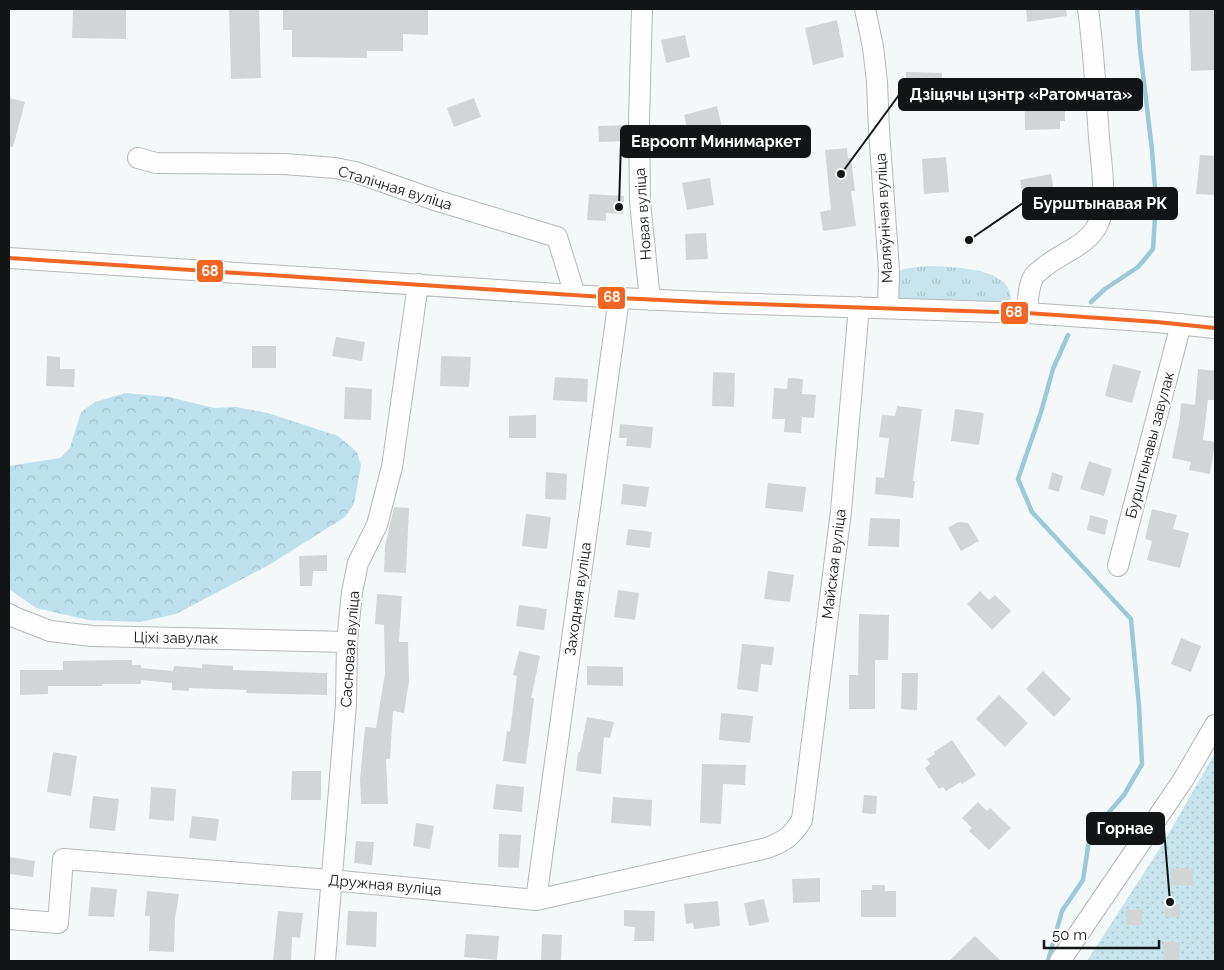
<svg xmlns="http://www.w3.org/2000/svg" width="1224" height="970" viewBox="0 0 1224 970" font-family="Raleway,sans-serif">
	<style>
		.grass { fill: url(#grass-tufts) }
		.forest { fill: url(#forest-crowns) }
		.park { fill: url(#park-dots) }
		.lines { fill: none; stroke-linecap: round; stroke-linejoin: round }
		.stream { stroke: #9dc8d6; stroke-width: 4.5 }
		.building { fill: #d2d5d6 }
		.minor-casing { stroke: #b5b7b8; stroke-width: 22 }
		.minor { stroke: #fefefe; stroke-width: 20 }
		.bus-1-casing { stroke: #fff; stroke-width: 8 }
		.bus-1 { stroke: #f26522; stroke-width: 4 }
		.labels { text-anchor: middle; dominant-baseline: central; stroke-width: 4; stroke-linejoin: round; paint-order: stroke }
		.street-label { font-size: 15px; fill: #121415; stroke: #fff }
		.leader { fill: none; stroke: #121415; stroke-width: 2 }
		.callout-dot { fill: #121415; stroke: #fff; stroke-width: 2 }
		.callout { fill: #121415; stroke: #121415; stroke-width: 2 }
		.callout-label { font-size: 16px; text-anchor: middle; font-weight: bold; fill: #fff }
		.line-badge { stroke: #fff; stroke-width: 2 }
		.badge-label { font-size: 14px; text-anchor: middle; font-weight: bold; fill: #fff }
	</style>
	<defs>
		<pattern id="grass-tufts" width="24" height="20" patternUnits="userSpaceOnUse" patternTransform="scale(1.25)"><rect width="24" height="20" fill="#c7e3ec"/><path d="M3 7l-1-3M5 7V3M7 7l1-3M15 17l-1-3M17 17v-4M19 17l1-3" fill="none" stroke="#aac2ca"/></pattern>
		<pattern id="forest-crowns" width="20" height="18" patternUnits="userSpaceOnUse" patternTransform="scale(1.25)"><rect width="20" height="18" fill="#bde1ec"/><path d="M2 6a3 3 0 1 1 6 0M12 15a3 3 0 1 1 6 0" fill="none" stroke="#a1c0ca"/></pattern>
		<pattern id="park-dots" width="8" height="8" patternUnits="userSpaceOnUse" patternTransform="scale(1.25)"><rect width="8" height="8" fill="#c7e3ec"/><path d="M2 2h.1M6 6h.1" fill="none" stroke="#aac2ca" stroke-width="1.8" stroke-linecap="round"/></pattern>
	</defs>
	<rect width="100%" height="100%" fill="#f5f8f9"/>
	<path class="grass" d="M926 266C949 267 1011 266 1011 299L1006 302 996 303 906 301 900 298 896 294 899 272 903 269Z"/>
	<path class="forest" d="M125 393 169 397 214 408 236 407 268 413 338 436 357 452 361 465 354 504 345 517 269 565 176 614 140 622 88 620 36 608 9 589V466L60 458 70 448 81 412 95 402Z"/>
	<path class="park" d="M1215 753V961H1087L1164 842Z"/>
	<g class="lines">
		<path class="stream" d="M1091 302 1105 289 1138 267 1153 249 1156 201 1152 150 1140 49 1137 9
			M1048 961 1062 911 1083 880 1090 834 1124 795 1142 764 1139 706 1131 619 1032 512 1018 479 1041 412 1053 369 1068 335"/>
	</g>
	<path class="building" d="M73 9H126V39L72 38Z
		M229 9H259L261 78 231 79Z
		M283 9H428V35L403 34V51H367V58L292 57V30H283Z
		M1026 9H1066L1067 16 1027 22Z
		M1189 9H1215V70L1191 71Z
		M837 20 844 57 813 65 805 28Z
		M685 35 690 57 666 63 661 40Z
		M906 72 942 73 941 107H906Z
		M1058 78V94H1065V121H1060V129L1025 130 1024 79Z
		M9 98 25 102 13 147 9 146Z
		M474 98 481 117 454 127 447 108Z
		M717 106 723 132 690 140 684 115Z
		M627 125V141L599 142 598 126Z
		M847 148 848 158H851L855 191H851L856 226 823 231 820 212 831 210 825 150Z
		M1200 155 1215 156V195L1196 194Z
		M946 157 949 192 924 194 922 159Z
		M1051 174 1057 208 1026 214 1020 180Z
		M710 178 714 205 687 210 682 183Z
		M589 194 624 196 623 214 606 213V221L587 220Z
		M706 233 708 259 686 260 685 234Z
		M336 337 365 342 362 361 332 356Z
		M252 346H276V368H252Z
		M47 356 60 357V369H75L74 387 46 386Z
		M441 356 471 357 469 387 440 386Z
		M1113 364 1141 371 1132 403 1105 396Z
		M1198 369 1215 371V400H1208L1203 440 1215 442 1210 474 1189 470 1191 462 1172 458 1180 418 1181 403 1195 405Z
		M713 372 735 373 734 407 712 406Z
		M555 377 588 379 587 402 553 400Z
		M788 378 803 379 802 394 816 395 814 418 802 417 801 433 784 432 785 419H772L774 388 787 389Z
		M345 387 372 389 371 420 344 419Z
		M897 406 922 409 913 481H915L913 498 875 494 876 477 884 478 889 438 879 437 882 415 895 416Z
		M955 409 984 413 979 445 951 441Z
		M536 415V438H509V416Z
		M620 424 653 427 651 448 626 446 627 438H619Z
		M1089 461 1112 469 1104 496 1080 489Z
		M546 472 567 474 566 500 545 499Z
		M1052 472 1063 476 1059 492 1048 489Z
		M768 483 806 487 803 512 765 508Z
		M623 484 649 487 646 507 621 504Z
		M394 507 409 508 406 573 384 572 385 546Z
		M1152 509 1177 515 1173 529 1189 533 1180 568 1147 560 1152 541 1145 539Z
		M526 514 551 517 547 549 522 546Z
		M1090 515 1108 520 1105 535 1087 530Z
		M870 518 900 519 899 547 868 546Z
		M958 522 968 523 979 541 961 551 948 528Z
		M628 529 652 532 650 548 626 545Z
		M327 555V571H313L312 586H300L299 556Z
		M768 571 794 575 790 602 764 599Z
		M618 590 639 593 635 620 614 617Z
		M980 591 989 600 995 595 1011 611 992 630 967 604Z
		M377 594 402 596 399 642H408L409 681 404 713 393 711 390 759H386L388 804H361L360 779 365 727 376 728 385 673 384 625 375 624Z
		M519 605 547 609 544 630 516 626Z
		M859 614 889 615 888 660H875V709H849V675H858Z
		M1181 638 1201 646 1191 672 1171 664Z
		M742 644 774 647 772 665 761 664 758 692 737 689Z
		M519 651 540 656 531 698H534L526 764 503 761 507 731 510 732 517 676 513 675Z
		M120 660H132V665H141V668L173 671 174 666 202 668V664L233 666V670L327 673V695L246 693 247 690 189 688V691L172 690V683L141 680V684H102V686H48V694L20 695V670H63V661Z
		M587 666 623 667V686L587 685Z
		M1043 671 1071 699 1054 717 1026 689Z
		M902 673H918L917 710 901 709Z
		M999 695 1028 723 1005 747 976 719Z
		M721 713 753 716 750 743 719 740Z
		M587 717 614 722 610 738 604 737 601 774 576 771 578 752H580Z
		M952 740 976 775 962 784 961 782 946 791 943 787 939 789 925 768 930 764 927 759 935 754 934 752Z
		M53 752 77 756 71 796 47 792Z
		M702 764 746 765 745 785 723 784 721 824 700 823Z
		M292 771H321V800H291Z
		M496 784 524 787 522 812 493 809Z
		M151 787 176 789 174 821 149 819Z
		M864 795 877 796 876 814 862 813Z
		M93 796 119 799 115 831 89 828Z
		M613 797 652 800 651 826 611 823Z
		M978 802 987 811 990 808 1011 828 989 850 969 831 972 828 962 818Z
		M192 816 219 819 216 841 189 838Z
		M416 823 434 826 430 849 413 846Z
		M499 834 521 835 519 868 498 867Z
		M356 841 374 842 372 865 354 863Z
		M9 857 35 861 33 877 9 874Z
		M1171 868H1193V886L1171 885Z
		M820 878V902L793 903 792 879Z
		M872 885H885V891H896V917H861V890H872Z
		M91 887 117 889 114 917 88 916Z
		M147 891 179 894 175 919 174 952 149 951 150 916H145Z
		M764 899 769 922 749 926 744 903Z
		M718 901 720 926 694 929 693 923 686 924 684 904Z
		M1165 904H1180V917H1165Z
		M624 910 655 911 654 941H634L635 927 624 926Z
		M1126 910H1142V925H1126Z
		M278 911 303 913 300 938 292 937 291 961H273Z
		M348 911 377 912 376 947 346 945Z
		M466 934 499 936 497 960 464 957Z
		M542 934 562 935 561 961H541Z
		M975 936 1001 961H949Z
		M1164 942H1180L1179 961H1163Z"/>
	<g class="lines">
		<defs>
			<path id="minor" d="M642 9 639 121 640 202 650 300
				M865 9 873 47 877 82 879 130 889 270 888 308
				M138 158 156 163 284 164 335 168 355 172 438 201 557 237 575 295
				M9 258 619 298 723 303 1027 313 1157 322 1215 328
				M1027 313C1028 301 1028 286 1034 276 1036 273 1040 271 1043 268 1060 253 1088 246 1098 224 1108 204 1101 161 1099 138 1096 95 1094 52 1088 9
				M1118 566 1181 324
				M9 614 14 617 50 631 92 636 347 642
				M536 900 619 298
				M9 919 58 923 63 859 331 880 536 900 767 848C785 841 791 837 802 820L841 511 859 307
				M325 961 346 704 347 642 352 592 358 563 377 525 392 467 418 284
				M1060 961 1183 780 1215 725"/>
		</defs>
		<use href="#minor" class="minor-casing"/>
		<use href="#minor" class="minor"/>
		<defs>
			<path id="bus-1" d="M9 258 619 298 723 303 1027 313 1157 322 1215 328"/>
		</defs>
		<use href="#bus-1" class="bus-1-casing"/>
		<use href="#bus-1" class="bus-1"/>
	</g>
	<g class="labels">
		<g class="street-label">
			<text transform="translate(395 188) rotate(17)">Сталічная вуліца</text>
			<text transform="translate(643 214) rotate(-94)">Новая вуліца</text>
			<text transform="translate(884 218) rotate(-93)">Маляўнічая вуліца</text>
			<text transform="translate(1150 445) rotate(-75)">Бурштынавы завулак</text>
			<text transform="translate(834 564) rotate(-83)">Майская вуліца</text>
			<text transform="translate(578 599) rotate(-82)">Заходняя вуліца</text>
			<text transform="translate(176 638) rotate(1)">Ціхі завулак</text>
			<text transform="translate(350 649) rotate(-86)">Сасновая вуліца</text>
			<text transform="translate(385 885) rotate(5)">Дружная вуліца</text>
		</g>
	</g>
	<path class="leader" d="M841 174L899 95M619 207L621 142M969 240L1023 203M1170 902L1164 829"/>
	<g class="callout-dot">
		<circle cx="841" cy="174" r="5"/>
		<circle cx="619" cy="207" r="5"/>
		<circle cx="969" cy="240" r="5"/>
		<circle cx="1170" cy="902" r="5"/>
	</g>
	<g class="callout">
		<rect x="899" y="79" width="243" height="31" rx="5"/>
		<rect x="621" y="126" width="189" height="31" rx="5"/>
		<rect x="1023" y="188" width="154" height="31" rx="5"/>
		<rect x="1087" y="813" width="77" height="31" rx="5"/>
	</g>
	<g class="callout-label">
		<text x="1021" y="100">Дзіцячы цэнтр «Ратомчата»</text>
		<text x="716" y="147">Евроопт Минимаркет</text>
		<text x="1100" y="209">Бурштынавая РК</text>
		<text x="1125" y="834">Горнае</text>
	</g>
	<g class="line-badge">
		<rect x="196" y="259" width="28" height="24" rx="5" fill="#f26522"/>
		<rect x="597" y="286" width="29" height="24" rx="5" fill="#f26522"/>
		<rect x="1000" y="301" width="29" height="24" rx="5" fill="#f26522"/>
	</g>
	<g class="badge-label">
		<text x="210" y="276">68</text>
		<text x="612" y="302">68</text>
		<text x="1014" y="317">68</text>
	</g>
	<rect width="1224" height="970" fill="none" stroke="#121415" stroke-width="20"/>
	<path d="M1044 940v8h115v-8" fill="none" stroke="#121415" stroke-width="2.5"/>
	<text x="1052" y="940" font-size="15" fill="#121415" stroke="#ffffff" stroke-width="4" paint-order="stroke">50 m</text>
</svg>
